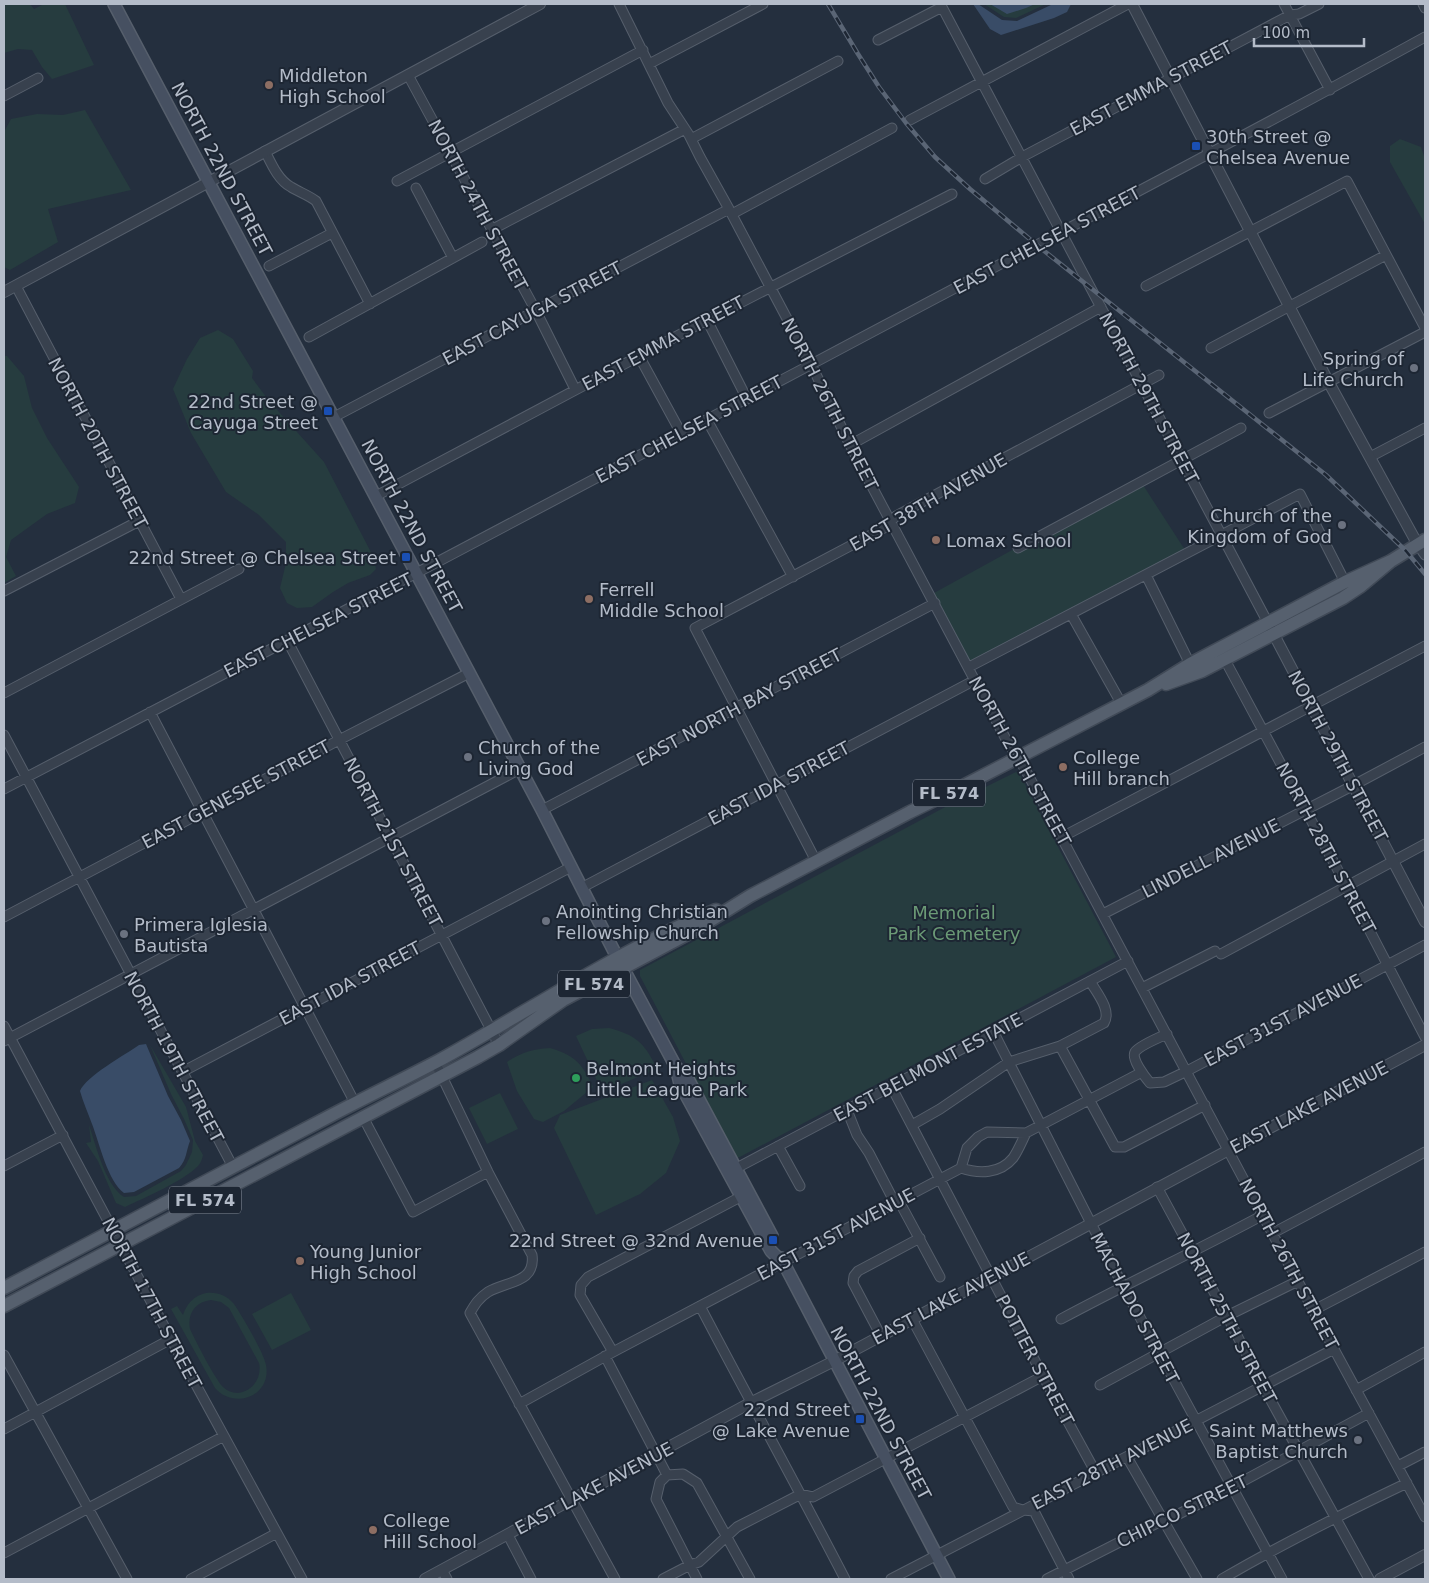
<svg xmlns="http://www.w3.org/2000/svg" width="1429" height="1583" viewBox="0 0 1429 1583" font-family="'DejaVu Sans',sans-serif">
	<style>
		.green { fill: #263c3f; fill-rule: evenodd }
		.water { fill: #394c67 }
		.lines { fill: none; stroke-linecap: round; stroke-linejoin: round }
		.minor-casing { stroke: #565f6c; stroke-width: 11 }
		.tertiary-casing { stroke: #565f6c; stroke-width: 12 }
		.secondary-casing { stroke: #565f6c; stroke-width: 14 }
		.primary-casing { stroke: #414a57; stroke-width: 15 }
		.minor { stroke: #38414e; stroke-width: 9 }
		.tertiary { stroke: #38414e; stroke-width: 10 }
		.secondary { stroke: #465061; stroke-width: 11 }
		.primary { stroke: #56606e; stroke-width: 12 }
		.rail-casing { stroke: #5a6575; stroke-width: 4.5 }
		.rail { stroke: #1d2633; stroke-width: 2.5; stroke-dasharray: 8; stroke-linecap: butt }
		.education-dot { fill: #8d6e63; stroke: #1d2633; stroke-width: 2 }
		.transit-dot { fill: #1a4fb4; stroke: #1d2633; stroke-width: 2 }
		.worship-dot { fill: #6b7280; stroke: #1d2633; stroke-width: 2 }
		.leisure-dot { fill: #2e9e5b; stroke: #1d2633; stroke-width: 2 }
		.labels { text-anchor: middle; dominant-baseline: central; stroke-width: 4; stroke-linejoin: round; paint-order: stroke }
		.shield { fill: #1d2633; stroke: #878f9c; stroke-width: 1 }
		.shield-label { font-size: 16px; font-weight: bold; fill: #b4bcc9 }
		.poi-label { font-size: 18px; fill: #b4bcc9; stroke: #1d2633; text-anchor: start }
		.street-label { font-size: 18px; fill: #b4bcc9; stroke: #1d2633 }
		.park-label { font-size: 18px; fill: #6b9a76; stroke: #1d2633 }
	</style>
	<rect width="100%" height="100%" fill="#242f3e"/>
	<path class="green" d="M4 4H30L34 9 44 4H65L94 65 52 79 42 67 32 50 18 49 4 53Z
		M984 4H1046L1016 18 1004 17Z
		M85 110 131 190 48 209 58 242 10 270 4 267V132L11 119 37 114 63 115Z
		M1400 139 1421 147 1425 159V224L1390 162V146Z
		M218 330 233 339 253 371 252 378 270 402 324 462 374 558 376 569 370 575 348 583 333 592 312 607 297 608 287 603 280 588 286 563V542L259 515 226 492 191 433 173 389 187 359 200 338Z
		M4 356H7L24 376 32 408 47 438 79 487 75 503 47 514 11 540 6 557 16 576 4 583Z
		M1143 485 1185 550 970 662 934 593 1014 549 1017 553Z
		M1016 772 1019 773 1116 957 736 1159 640 976V970L949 805Z
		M609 1028C636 1035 645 1043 657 1069L607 1090 599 1085 576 1036 592 1029Z
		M150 1045 186 1107 195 1141 203 1155C202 1159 201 1163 198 1166 182 1182 146 1197 125 1207L116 1203 98 1161 86 1143 91 1142 89 1125C96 1145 105 1185 124 1197L136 1196 181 1171 186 1165 192 1152 193 1140 184 1119 171 1094Z
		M550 1048C574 1055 583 1064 593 1087L564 1111 543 1122 534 1119 517 1091 507 1062C522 1052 533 1049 550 1048Z
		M652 1080 673 1117 680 1141 666 1173 640 1194 596 1215 554 1128 560 1115Z
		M500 1093 518 1129 487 1144 469 1108Z
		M206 1293C218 1292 226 1295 234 1304 242 1316 264 1353 266 1365 272 1396 234 1410 215 1388L171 1309 177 1306 183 1315C187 1303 194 1296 206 1293ZM211 1300 221 1302 229 1308 259 1363C264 1384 240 1403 223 1387 215 1379 195 1340 190 1329 187 1314 195 1302 211 1300Z
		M291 1293 311 1330 272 1350 252 1314Z"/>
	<path class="water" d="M973 4H978L1002 20 1017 21 1053 4H1071L1067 12 1054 18 1001 35 990 29Z
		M990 4H1035L1026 8 1007 14Z
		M146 1044 168 1096 181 1120 190 1141C186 1151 187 1159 179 1168L134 1192 124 1193C108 1182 99 1142 92 1124 88 1113 83 1102 80 1091 86 1076 125 1055 139 1045Z"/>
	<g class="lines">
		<defs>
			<path id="minor" d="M619 4 668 103 689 135 700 157 729 209 811 364 850 445 1008 743 1025 769 1334 1349 1425 1517
				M1284 4 1330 90
				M1423 4 1425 8
				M878 40 942 7 1268 623
				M649 64 763 4
				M408 75 536 311 575 389
				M4 96 38 78
				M910 120 1128 4
				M691 139 838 61
				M265 151C271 163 278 180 291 187 299 192 308 195 316 201L370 304
				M985 179 1022 157 1290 15 1299 14 1319 4
				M397 181 643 50
				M416 188 453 258
				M732 214 892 128
				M491 230 685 129
				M269 266 332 233
				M16 286 181 599
				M1146 286 1347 181 1425 328
				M707 320 747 399
				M309 337 482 242
				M1211 348 1386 255
				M639 356 681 433
				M1269 413 1425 332
				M334 417 729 209
				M707 420 793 577
				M850 445 1101 307
				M1370 457 1425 428
				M376 496 707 320 952 194
				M1418 545 1425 555
				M1018 548 1241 428
				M1146 575 1190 664
				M4 591 139 521
				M1071 614 1121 703
				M287 640 499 1045
				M1225 660 1347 887 1425 1037
				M969 667 1300 494 1345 582
				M4 693 239 569
				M150 712 355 1103
				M4 735 233 1167
				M4 789C274 649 543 506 812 364 1016 255 1222 149 1425 37
				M542 810 935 603
				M1062 837 1425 646
				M816 861 695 628 884 528 896 516 1159 375
				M583 887 975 680
				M1103 914 1354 785 1425 747
				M4 917 339 740 469 673
				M1221 954 1425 844
				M1142 988 1215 951
				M4 1026 171 1339 302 1579
				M994 1033 1123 1286 1282 1579
				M1167 1034C1160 1037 1139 1046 1135 1052 1131 1059 1145 1077 1150 1083L1164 1082 1187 1071 1425 945
				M4 1041 520 769
				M1060 1046 1115 1147H1124L1205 1105
				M435 1062 488 1172 532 1255C536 1283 507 1281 488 1292 479 1298 475 1304 470 1313L615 1579
				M182 1072 571 867
				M891 1086 1043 1376 1096 1473
				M847 1110 857 1135 869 1153 895 1203
				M363 1117 413 1212 488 1172
				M912 1125 940 1109 1009 1062 1060 1046 1104 1023C1112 1010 1096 992 1090 981
				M778 1146 800 1186
				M4 1166 63 1135
				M961 1168C979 1174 1000 1174 1013 1158 1018 1151 1022 1141 1026 1133
				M731 1171 1128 961
				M1157 1187 1227 1316 1263 1386 1369 1579
				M899 1201 940 1277
				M1273 1233 1425 1152
				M700 1306C748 1398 798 1488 845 1579
				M1314 1310 1425 1252
				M912 1319 1013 1507 1023 1510 1034 1511 1069 1579
				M1061 1319C1128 1283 1196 1251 1263 1215
				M881 1336 853 1283 854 1276 858 1271 920 1238
				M613 1352 580 1295 581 1285 588 1277 746 1194
				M4 1355 127 1579
				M605 1356 667 1475
				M1100 1385 1227 1316 1298 1281
				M1356 1390 1425 1352
				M519 1404 613 1352 961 1168 967 1148 978 1137 987 1132 1026 1133 1142 1072
				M4 1429 171 1339
				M1127 1457 1197 1579
				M1398 1466 1425 1452
				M508 1535 531 1579
				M4 1553 224 1436
				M442 1570 447 1579
				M191 1579 277 1533
				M663 1579 690 1565 699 1562 737 1527 801 1494 813 1497 1043 1376
				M697 1579 656 1499 660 1482 667 1475 683 1474 697 1483 750 1579
				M891 1579 1334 1349
				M1047 1579 1157 1523 1165 1521 1232 1487 1369 1413
				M1222 1579C1282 1544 1344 1513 1407 1483"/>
			<path id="tertiary" d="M1132 4 1328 381 1418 545
				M4 292 540 4
				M1271 629 1425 922
				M425 1579 750 1403 834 1361 1425 1045
				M1380 1579 1425 1555"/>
			<path id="secondary" d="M114 4 542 810 617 957 676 1067 680 1084 771 1251 783 1263
				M677 1068 688 1079 772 1236
				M781 1258 949 1579"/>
			<path id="primary" d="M1166 684 1202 671 1343 598 1361 586 1391 561 1425 540
				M4 1288C112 1231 221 1173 330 1116 366 1097 402 1080 438 1061 531 1010 617 951 716 910
				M4 1306 478 1057 499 1045 563 1000 695 930 750 896 910 812 965 785 1148 690 1190 664 1345 582 1391 561"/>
		</defs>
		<use href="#minor" class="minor-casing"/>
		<use href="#tertiary" class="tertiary-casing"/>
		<use href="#secondary" class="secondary-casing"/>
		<use href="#primary" class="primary-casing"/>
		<use href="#minor" class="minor"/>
		<use href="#tertiary" class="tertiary"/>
		<use href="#secondary" class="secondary"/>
		<use href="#primary" class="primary"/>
		<defs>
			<path id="rail" d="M828 4 858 54 879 87 906 123 935 157 970 189 1038 246 1326 475 1406 551 1425 574"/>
		</defs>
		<use href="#rail" class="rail-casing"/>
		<use href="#rail" class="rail"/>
	</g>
	<g class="education-dot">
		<circle cx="269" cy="85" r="5"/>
		<circle cx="936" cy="540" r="5"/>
		<circle cx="589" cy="599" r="5"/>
		<circle cx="1063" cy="767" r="5"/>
		<circle cx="300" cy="1261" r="5"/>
		<circle cx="373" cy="1530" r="5"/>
	</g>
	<g class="transit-dot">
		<rect x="1191" y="141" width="10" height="10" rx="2.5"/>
		<rect x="323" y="406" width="10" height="10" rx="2.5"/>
		<rect x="401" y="552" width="10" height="10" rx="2.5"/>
		<rect x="768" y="1235" width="10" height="10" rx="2.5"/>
		<rect x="855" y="1414" width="10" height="10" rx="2.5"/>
	</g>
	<g class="worship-dot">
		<circle cx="1414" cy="368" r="5"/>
		<circle cx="1342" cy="525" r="5"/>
		<circle cx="468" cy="757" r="5"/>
		<circle cx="546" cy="921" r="5"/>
		<circle cx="124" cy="934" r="5"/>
		<circle cx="1358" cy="1440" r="5"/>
	</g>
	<circle class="leisure-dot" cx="576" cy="1078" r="5"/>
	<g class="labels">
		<g class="shield">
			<rect x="913" y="779.5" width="72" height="27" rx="4"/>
			<rect x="558" y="970.5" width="72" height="27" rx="4"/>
			<rect x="169" y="1186.5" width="72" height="27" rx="4"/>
		</g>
		<g class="shield-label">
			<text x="949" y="793">FL 574</text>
			<text x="594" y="984">FL 574</text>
			<text x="205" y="1200">FL 574</text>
		</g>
		<g class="poi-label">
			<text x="279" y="75">Middleton<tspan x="279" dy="21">High School</tspan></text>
			<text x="1206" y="136">30th Street @<tspan x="1206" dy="21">Chelsea Avenue</tspan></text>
			<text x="1404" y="358" text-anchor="end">Spring of<tspan x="1404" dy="21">Life Church</tspan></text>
			<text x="318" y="401" text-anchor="end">22nd Street @<tspan x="318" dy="21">Cayuga Street</tspan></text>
			<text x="1332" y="515" text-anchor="end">Church of the<tspan x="1332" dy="21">Kingdom of God</tspan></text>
			<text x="946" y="540">Lomax School</text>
			<text x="396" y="557" text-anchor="end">22nd Street @ Chelsea Street</text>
			<text x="599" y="589">Ferrell<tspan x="599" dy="21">Middle School</tspan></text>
			<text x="478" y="747">Church of the<tspan x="478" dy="21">Living God</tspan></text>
			<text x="1073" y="757">College<tspan x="1073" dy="21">Hill branch</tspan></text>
			<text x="556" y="911">Anointing Christian<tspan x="556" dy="21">Fellowship Church</tspan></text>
			<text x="134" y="924">Primera Iglesia<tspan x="134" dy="21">Bautista</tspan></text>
			<text x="586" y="1068">Belmont Heights<tspan x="586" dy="21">Little League Park</tspan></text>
			<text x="763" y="1240" text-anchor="end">22nd Street @ 32nd Avenue</text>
			<text x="310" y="1251">Young Junior<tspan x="310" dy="21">High School</tspan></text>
			<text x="850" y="1409" text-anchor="end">22nd Street<tspan x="850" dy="21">@ Lake Avenue</tspan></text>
			<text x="1348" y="1430" text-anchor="end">Saint Matthews<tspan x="1348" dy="21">Baptist Church</tspan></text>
			<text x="383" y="1520">College<tspan x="383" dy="21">Hill School</tspan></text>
		</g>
		<g class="street-label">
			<text transform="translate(1151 88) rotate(-28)">EAST EMMA STREET</text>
			<text transform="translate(222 169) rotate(62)">NORTH 22ND STREET</text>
			<text transform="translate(478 205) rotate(62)">NORTH 24TH STREET</text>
			<text transform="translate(1047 240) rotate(-28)">EAST CHELSEA STREET</text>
			<text transform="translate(532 313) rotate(-28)">EAST CAYUGA STREET</text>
			<text transform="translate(663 343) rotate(-28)">EAST EMMA STREET</text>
			<text transform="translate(1149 398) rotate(62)">NORTH 29TH STREET</text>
			<text transform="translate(830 404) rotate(63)">NORTH 26TH STREET</text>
			<text transform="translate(689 429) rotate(-28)">EAST CHELSEA STREET</text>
			<text transform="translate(98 443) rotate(62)">NORTH 20TH STREET</text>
			<text transform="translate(928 502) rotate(-30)">EAST 38TH AVENUE</text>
			<text transform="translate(412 526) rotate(62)">NORTH 22ND STREET</text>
			<text transform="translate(318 625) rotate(-27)">EAST CHELSEA STREET</text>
			<text transform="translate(739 707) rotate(-28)">EAST NORTH BAY STREET</text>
			<text transform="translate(1338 756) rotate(62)">NORTH 29TH STREET</text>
			<text transform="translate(1020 761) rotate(61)">NORTH 26TH STREET</text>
			<text transform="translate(779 783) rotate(-28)">EAST IDA STREET</text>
			<text transform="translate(236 794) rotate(-28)">EAST GENESEE STREET</text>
			<text transform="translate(393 842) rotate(62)">NORTH 21ST STREET</text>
			<text transform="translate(1326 848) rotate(62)">NORTH 28TH STREET</text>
			<text transform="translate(1211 858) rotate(-27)">LINDELL AVENUE</text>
			<text transform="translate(350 983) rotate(-28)">EAST IDA STREET</text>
			<text transform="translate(1283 1020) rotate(-28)">EAST 31ST AVENUE</text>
			<text transform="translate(174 1057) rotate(62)">NORTH 19TH STREET</text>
			<text transform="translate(928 1067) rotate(-28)">EAST BELMONT ESTATE</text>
			<text transform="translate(1309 1107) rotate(-28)">EAST LAKE AVENUE</text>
			<text transform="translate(836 1234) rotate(-28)">EAST 31ST AVENUE</text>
			<text transform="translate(1289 1264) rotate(62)">NORTH 26TH STREET</text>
			<text transform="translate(951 1298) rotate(-28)">EAST LAKE AVENUE</text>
			<text transform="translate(152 1303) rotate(62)">NORTH 17TH STREET</text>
			<text transform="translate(1135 1308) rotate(62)">MACHADO STREET</text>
			<text transform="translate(1227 1318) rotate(62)">NORTH 25TH STREET</text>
			<text transform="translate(1035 1360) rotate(62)">POTTER STREET</text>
			<text transform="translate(881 1413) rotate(62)">NORTH 22ND STREET</text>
			<text transform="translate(1112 1464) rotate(-27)">EAST 28TH AVENUE</text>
			<text transform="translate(594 1488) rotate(-28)">EAST LAKE AVENUE</text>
			<text transform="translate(1182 1511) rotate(-26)">CHIPCO STREET</text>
		</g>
		<g class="park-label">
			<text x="954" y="912">Memorial<tspan x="954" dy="21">Park Cemetery</tspan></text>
		</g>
	</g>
	<rect width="1429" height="1583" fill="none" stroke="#b4bcc9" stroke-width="10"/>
	<path d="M1254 38v8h110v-8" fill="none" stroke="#b4bcc9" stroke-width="2.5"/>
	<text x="1262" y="38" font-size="15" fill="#b4bcc9" stroke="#1d2633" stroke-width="4" paint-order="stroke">100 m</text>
</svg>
